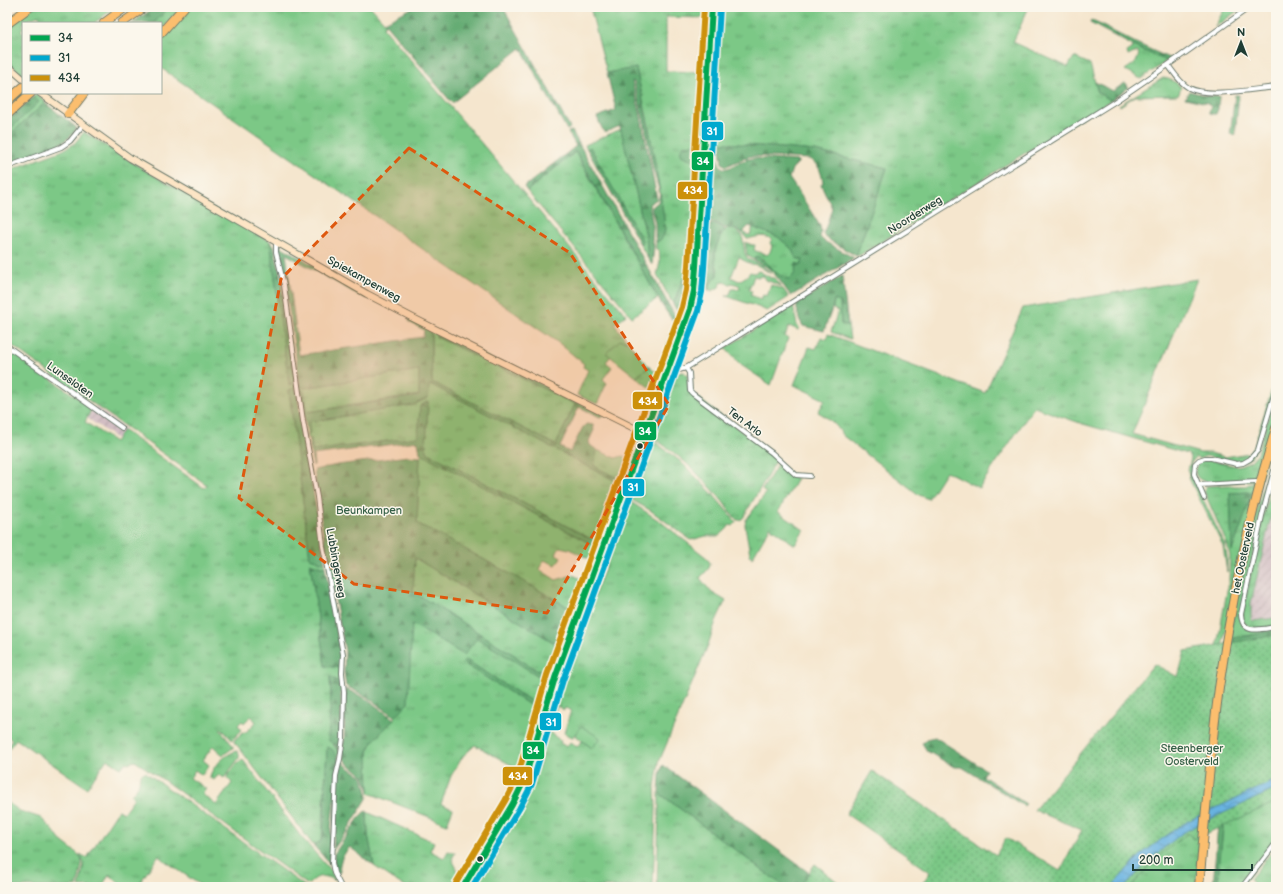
<svg xmlns="http://www.w3.org/2000/svg" width="1283" height="894" viewBox="0 0 1283 894" font-family="'Balsamiq Sans',sans-serif">
	<style>
		.industrial { fill: url(#industrial-furrows) }
		.grass { fill: url(#grass-tufts); stroke: #4e825d; fill-rule: evenodd }
		.forest { fill: url(#forest-firs); stroke: #427454 }
		.park { fill: url(#park-dots); stroke: #4e825d }
		.garden { fill: #7cc886; stroke: #4e825d }
		.water { fill: url(#water-waves); stroke: #44788a }
		.lines { fill: none; stroke-linecap: round; stroke-linejoin: round }
		.street-casing { stroke: #6a786a; stroke-width: 6 }
		.secondary-casing { stroke: #6a786a; stroke-width: 8 }
		.highway-casing { stroke: #6a786a; stroke-width: 10 }
		.street { stroke: #fff; stroke-width: 4 }
		.secondary { stroke: #fde5c5; stroke-width: 6 }
		.highway { stroke: #fbbe6e; stroke-width: 8 }
		.bus-1-casing { stroke: #fbf7ec; stroke-width: 9 }
		.bus-2-casing { stroke: #fbf7ec; stroke-width: 9 }
		.bus-3-casing { stroke: #fbf7ec; stroke-width: 9 }
		.bus-1 { stroke: #00a651; stroke-width: 6 }
		.bus-2 { stroke: #00a9ce; stroke-width: 6 }
		.bus-3 { stroke: #cc910a; stroke-width: 6 }
		.marked { fill: #de580e; fill-opacity: 0.2; stroke: #de580e; stroke-width: 3; stroke-dasharray: 8 5; stroke-linejoin: round }
		.bus-dot { fill: #1f3d34; stroke: #fbf7ec; stroke-width: 1.5 }
		.labels { text-anchor: middle; dominant-baseline: central; stroke-width: 3; stroke-linejoin: round; paint-order: stroke }
		.street-label { font-size: 11px; fill: #1f3d34; stroke: #fbf7ec }
		.park-label { font-size: 11px; fill: #366048; stroke: #fbf7ec }
		.line-badge { stroke: #fbf7ec; stroke-width: 1.5 }
		.badge-label { font-size: 11px; text-anchor: middle; font-weight: bold; fill: #fff }
	</style>
	<defs>
		<pattern id="industrial-furrows" width="10" height="10" patternUnits="userSpaceOnUse"><rect width="10" height="10" fill="#d2bec3"/><path d="M-1 1l2-2M0 10L10 0M9 11l2-2" fill="none" stroke="#aa9c9f"/></pattern>
		<pattern id="grass-tufts" width="24" height="20" patternUnits="userSpaceOnUse"><rect width="24" height="20" fill="#7cc886"/><path d="M3 7l-1-3M5 7V3M7 7l1-3M15 17l-1-3M17 17v-4M19 17l1-3" fill="none" stroke="#65a46e"/></pattern>
		<pattern id="forest-firs" width="22" height="20" patternUnits="userSpaceOnUse"><rect width="22" height="20" fill="#65ac73"/><path d="M5 1l3.5 6h-7zM16 11l3.5 6h-7z" fill="#538d5f"/></pattern>
		<pattern id="park-dots" width="8" height="8" patternUnits="userSpaceOnUse"><rect width="8" height="8" fill="#7cc886"/><path d="M2 2h.1M6 6h.1" fill="none" stroke="#65a46e" stroke-width="1.8" stroke-linecap="round"/></pattern>
		<pattern id="water-waves" width="16" height="10" patternUnits="userSpaceOnUse"><rect width="16" height="10" fill="#68b2e1"/><path d="M0 5q4-4 8 0t8 0" fill="none" stroke="#5592b7"/></pattern>
	</defs>
	<rect width="100%" height="100%" fill="#fbf7ec"/>
	<filter id="ink" filterUnits="userSpaceOnUse"><feTurbulence type="fractalNoise" baseFrequency=".025" numOctaves="2"/><feDisplacementMap in="SourceGraphic" scale="8" xChannelSelector="R" yChannelSelector="G"/><feConvolveMatrix kernelMatrix="1 2 1 2 8 2 1 2 1" color-interpolation-filters="sRGB"/></filter>
	<filter id="wash" filterUnits="userSpaceOnUse"><feTurbulence type="fractalNoise" baseFrequency=".012" numOctaves="4" result="noise"/><feDisplacementMap in="SourceGraphic" scale="16" xChannelSelector="R" yChannelSelector="G"/><feGaussianBlur stdDeviation="0.9" result="paint"/><feColorMatrix in="noise" values="0 0 0 0 0 0 0 0 0 0 0 0 0 0 0 0 0 1.4 0 .05"/><feComposite in="paint" operator="in"/></filter>
	<g filter="url(#wash)">
		<rect width="100%" height="100%" fill="#f5e6ce"/>
		<path class="industrial" d="M95 407 125 429 117 439 87 418Z
			M1276 494V618L1253 621 1250 617 1251 603Z"/>
		<path class="grass" d="M33 7H116L94 23H46L38 16 24 21V23H23V28L21 30 23 32V76L7 61V26Z
			M169 7H181L161 31V23H154Z
			M187 7H371L386 24 383 27 500 165 626 315 614 324 627 341 620 340 607 353 611 356 606 362 612 367 603 379 607 383 597 404 577 395 588 370 583 367 584 364 560 344 161 68V37Z
			M590 7H708L707 18 666 17V71L702 72 698 144 684 145 685 157 697 162 696 183 697 199 694 254 691 260 673 304 657 275 660 262 659 250 656 249V242C663 240 664 234 665 226L648 122 636 68 607 73Z
			M712 7H717L698 288 695 298Z
			M722 7H1029L1013 42 1068 67 1074 57 1090 64 1098 93 1111 100 860 255 856 256 887 168 815 151 716 142 713 139Z
			M1225 7H1243L1215 27Z
			M1133 46 1167 61 1141 79 1125 70C1132 65 1141 60 1138 51L1128 56 1127 52 1132 49Z
			M1163 78C1170 79 1175 81 1181 87L1179 94 1176 95 1135 96 1120 106 1119 105Z
			M37 94 45 101V103L7 137V132L38 102 33 97Z
			M621 129 646 235 648 259 640 244 643 242 590 148 587 149 585 145Z
			M84 132 146 171 270 241 289 384 296 383V387L289 390 310 558 325 563V567H320L310 563 325 666 340 668 341 683 330 677 333 744 339 753 338 763 327 747 322 839 320 842 313 845 237 745 235 744 234 741 235 739 243 733 246 732 256 722 251 716 244 723 242 721 238 725 242 730 232 740 221 728 220 729 233 746V748L223 755 213 746 203 760 209 765 202 775 195 770 190 778 206 789 202 794 216 805 232 783 227 778V777L238 762 243 760 302 838 331 871 336 880C323 875 318 874 308 885L165 781 135 761 128 763 126 762 121 768 107 759 87 788 16 739 7 751V747L12 740 7 736V348L92 408 85 422 115 442 123 430 204 488 207 485 7 342V171L61 151 74 144Z
			M575 152 658 298 632 317 527 191Z
			M753 227 778 237 791 248 796 258 803 260 801 265 796 263 795 273 790 279 781 277 763 259 754 258V260L747 255 745 242 752 245H755L754 250C758 253 763 252 767 255L770 252 772 246 770 243 772 239C762 234 757 237 747 239L742 233 744 231 745 234 750 235Z
			M728 228 735 230 742 235 745 254 748 259 761 265 771 273 772 274 757 265 751 264 741 259V258L739 257 731 277 739 281 747 276 750 272 754 273 759 271 771 278H775L781 286 766 280 764 276 758 277 754 276 749 290 752 291 750 295 761 299 763 295 767 296 771 285 783 289 789 297 767 311 758 307 726 296 730 294 732 289H740L739 285 732 283 730 284 725 282 721 283 719 287 712 291 709 289C710 283 716 275 718 270 717 267 715 263 715 260 714 250 719 233 728 228Z
			M1197 279 1132 434 1200 453H1210L1225 457 1249 453 1255 443 1276 376V384L1259 441 1255 451 1250 458 1245 461 1235 462 1206 456 1198 459 1196 457 1191 463 1193 478 1224 543 1227 556V572L1223 546 1189 478 1188 470 1191 459 1188 454 1083 424 1034 407 979 488 946 471 928 499 919 495 842 435C838 425 827 417 818 412L825 400 794 385 809 347 816 349 821 337 827 339 828 334 985 393 1023 308Z
			M834 300 840 302 841 324 848 325 850 339 831 332 838 311 833 309Z
			M793 306 797 325 799 328 798 330 789 326 785 337 788 338 771 385 741 365 725 348Z
			M431 329 437 332 436 337 575 404 556 445 432 382Z
			M649 367 662 377 656 393 636 377Z
			M419 370V395L307 412 304 391 300 389V385L304 388Z
			M684 372 687 375 689 391 775 457 776 461 743 518 740 520H737C730 513 726 505 719 497 701 476 676 451 651 437L661 410 671 390 676 373Z
			M429 385H432L616 481 615 489 620 491 618 494 614 493 607 512 612 513 610 517 605 516 595 541 428 453 426 448 428 402 420 406 418 437 312 451 311 439 308 438 307 435 309 434 308 422 413 405 425 399Z
			M1276 391V419L1271 435 1224 638 1210 684 1229 580 1230 556 1227 544 1204 491 1206 486 1230 485 1234 486H1246L1256 480C1244 480 1188 492 1196 467 1198 462 1201 461 1205 459L1236 466 1241 465 1251 461 1258 453ZM1251 492 1245 515 1232 550 1230 493Z
			M1276 436V460L1269 479 1265 480V483H1268L1267 490 1240 616C1242 637 1261 630 1276 628V631L1234 638 1231 651 1234 678 1232 690 1223 715 1220 729 1215 804 1212 807 1211 811 1208 812 1213 758 1218 713 1232 623 1250 537Z
			M651 439 680 461 711 492 736 522 733 526 730 525 726 530 719 536H706L691 540 650 510 632 500 643 472Z
			M597 450 616 458 622 456 631 460 623 481 594 466Z
			M422 454 599 548 594 561 569 549 560 547 556 554 561 557 556 565 544 560 539 569 556 580 573 575 581 579 586 586 577 610 568 607 525 582 417 523 420 457Z
			M778 464H780L797 479 778 512 804 530 795 545 770 527 752 558 750 554 745 525 746 520 766 493 762 490Z
			M1276 482V494L1251 603V619L1253 621 1276 618V626C1267 627 1248 633 1243 620 1242 618 1243 614 1243 611L1263 517 1272 483Z
			M631 502 661 522 707 558 710 563 709 568 700 578 711 592 726 601 723 606 716 621 708 645 659 762 655 787 656 808 653 887H475L528 794 542 757 543 739 545 729 561 741 560 743 567 747 570 742 577 747 582 741 592 748 599 739 581 726 572 738 564 733 571 710 565 708 564 710 557 706 553 715 549 714 558 689 562 686 588 611 592 601Z
			M415 558 563 648 552 679 538 670V671L516 657V656L413 592Z
			M411 623 464 655 477 637 550 683 542 708 466 660 463 662 541 712 524 772 475 745 463 756 451 776 441 804 453 809 447 824 369 793C368 777 364 753 373 740 380 731 389 726 395 717L409 656Z
			M237 751 239 754V758L224 778 219 774 214 780 210 778C210 768 228 752 237 751Z
			M145 772 148 774 306 887H203L158 856 137 887H123L109 874 102 887H79L84 864 80 854 87 858 118 810 123 813 134 798 131 795C134 792 138 787 139 783 140 778 138 775 145 772Z
			M659 793 785 887H657L659 808Z
			M1276 799V842L1240 887H1217L1223 828 1224 824Z
			M7 802 20 811 41 818 53 830 60 840 78 854 81 858 82 864 77 887H7Z
			M367 812 434 842 430 851 444 858 448 851 455 853 452 859 463 881 459 887H405L374 866 368 835Z
			M1202 823 1196 887H1125L1157 853Z
			M1271 853 1276 855V860L1273 861 1271 865 1273 869 1276 870V887H1256L1250 879 1269 855Z"/>
		<path class="forest" d="M155 7H169L154 23H132Z
			M414 7H503L570 128 567 130 521 48 452 103 384 22Z
			M1091 20 1134 42 1171 59 1167 61 1133 46 1090 23Z
			M636 68C647 120 658 173 665 226 665 234 663 240 656 242 654 236 656 230 655 223 654 217 651 212 652 207L658 202 660 193 653 169 644 122 634 82 632 81 640 112 657 199 649 204 653 226 652 239 654 246 652 265 648 259 646 235 620 126C603 133 605 136 597 117L616 110 607 73Z
			M1095 82 1113 91 1125 83 1128 88 1111 100 1098 93Z
			M1189 91 1207 96H1219L1218 109 1216 114H1212L1209 112 1211 107 1208 103 1185 98Z
			M1235 95H1239L1235 135 1230 134Z
			M33 97 39 102 7 132V120Z
			M45 103 76 127C74 145 23 158 7 164V137Z
			M572 131 680 325 671 349 667 346 675 324 662 305 576 152H574L527 191 524 187 576 146 568 132Z
			M713 141C719 150 715 155 719 163 723 174 734 165 741 162 745 160 749 159 753 158L798 161V163L792 169 789 178 800 194 820 226 821 232 820 237 824 241 854 258 791 296C779 280 773 268 754 260L756 256C769 262 776 278 790 279L795 273 796 263 801 265 803 260 796 258 791 248 778 237 749 226 742 233C736 229 731 227 724 228L717 223 709 222Z
			M716 142 815 151 887 168 856 256 826 238 823 234 827 224 832 208 821 184 823 183C821 172 820 165 809 159L753 156C743 157 736 163 726 166L722 163 720 149Z
			M698 144 697 162 681 155C678 143 690 145 698 144Z
			M590 147 643 242 640 244 587 149Z
			M709 224H717L725 230C719 239 713 250 715 261 716 268 718 271 717 277 713 279 709 285 709 289L710 290 702 289 706 266Z
			M270 241 274 245 280 273 296 383 289 385Z
			M280 246 370 297 367 298 358 295 286 254 299 355 423 337 424 330 409 322 410 318 431 329V353L432 382 556 445 575 404 436 336 437 332 603 414 602 416 600 417 579 407 560 447 570 452 583 427 586 424 593 425 594 430 589 441 590 445 597 450 594 466 623 481 620 491 615 489 616 481 432 385H429L428 398 413 405 309 422 310 433 307 435 300 389 304 391 308 412 419 396V370L304 388 300 385 285 284 278 251 277 248Z
			M691 260 689 290 682 319 673 304Z
			M842 276 848 325 841 324 840 302 834 300 832 309 824 331 803 326 799 319 796 304Z
			M296 387 325 563 310 558 289 390Z
			M428 401 426 448 428 453 595 541 605 515 610 517 599 548 420 453 418 441 313 455 314 465 313 466 308 438 311 439 313 451 418 437 420 406Z
			M646 438H649L640 467 628 498 624 496Z
			M408 456 420 457 417 523 525 582 568 607 577 610 563 648 415 558 413 592 516 656V657L537 671 538 670 552 678 550 683 477 638 464 655 412 624 408 703 395 717 367 697 346 686 344 673 345 651 326 552 314 470 337 465Z
			M1252 492 1245 515 1232 551 1230 493Z
			M622 499H624L628 500 595 586H591Z
			M310 563 320 567H325L341 657 340 668 325 666Z
			M1276 631V660L1231 651 1234 638Z
			M466 660 542 708 541 712 463 663Z
			M330 677 341 683V721L339 753 336 746 328 740 331 694Z
			M346 689 365 698 394 719 374 740 368 751 369 791 364 776 347 763 342 755 344 739Z
			M935 737 986 770 983 776 1026 804 1024 806 962 767H954L927 751 922 743 926 739Z
			M327 747C335 749 337 756 338 763L331 829 329 863 313 845 320 842 323 836Z
			M341 760 348 767 363 777 368 797 347 831 333 850 337 776Z
			M663 765 808 872 844 887H785L659 793 660 774Z
			M367 811 368 835 374 866 350 847C344 853 338 863 340 872L336 874 334 868V854L361 815 364 812Z
			M1224 824 1223 828 1217 887H1213L1218 825Z"/>
		<path class="park" d="M1276 635V802L1194 839 1188 833 1155 859 1131 887H920L930 872 846 814 872 771 996 855 1006 838 1060 871 1082 830 1034 810 1154 664 1178 677 1185 651Z
			M815 864 844 887H799Z"/>
		<path class="garden" d="M620 340 627 341 649 367 636 377 606 353Z
			M581 726 600 738 592 748 575 735Z"/>
		<path class="water" d="M1276 780V789L1195 826 1181 834 1147 862 1125 887H1112L1129 867 1143 853 1178 827 1192 819Z"/>
	</g>
	<g filter="url(#ink)">
		<g class="lines">
			<defs>
				<path id="street" d="M1168 65 1250 7
					M7 167 61 147 70 141 83 125
					M276 241V252L284 285 303 421 317 497 323 546 343 654 342 673 344 692 343 738 340 759 336 776 332 863 334 873 341 887
					M7 346 122 428
					M668 368 679 370 686 368 1114 102 1168 65C1174 73 1180 83 1189 88 1208 98 1254 89 1276 87
					M686 368 689 373 690 391 693 394 772 453 796 475 810 476
					M1276 463 1262 516 1241 614C1242 636 1261 629 1276 627
					M1199 485 1256 482
					M1204 498 1194 474 1195 464 1199 460 1205 458H1211L1237 464 1243 463 1250 459 1258 450 1276 388
					M481 855 488 859
					M1242 887 1276 843"/>
				<path id="secondary" d="M7 65 23 79
					M40 93 130 158 367 294 413 318 644 433
					M463 887 512 805 524 781 533 754 555 678 690 309 694 291 696 267 712 7"/>
				<path id="highway" d="M104 23 126 7
					M122 23 145 7
					M7 24 30 7
					M161 33 184 7
					M7 101 23 87
					M68 114 84 93
					M7 115 31 93
					M1199 887C1205 821 1210 754 1219 688 1231 601 1250 513 1276 428"/>
			</defs>
			<use href="#street" class="street-casing"/>
			<use href="#secondary" class="secondary-casing"/>
			<use href="#highway" class="highway-casing"/>
			<use href="#street" class="street"/>
			<use href="#secondary" class="secondary"/>
			<use href="#highway" class="highway"/>
			<defs>
				<path id="bus-1" d="M463 887 512 805 524 781 555 678 690 309 694 291 696 267 712 7"/>
				<path id="bus-2" d="M472 887 519 809 532 784 563 680 698 311 702 292 704 268 720 7"/>
				<path id="bus-3" d="M456 883 505 801 517 778 547 675 682 307 686 290 688 266 704 7"/>
			</defs>
			<use href="#bus-1" class="bus-1-casing"/>
			<use href="#bus-2" class="bus-2-casing"/>
			<use href="#bus-3" class="bus-3-casing"/>
			<use href="#bus-1" class="bus-1"/>
			<use href="#bus-2" class="bus-2"/>
			<use href="#bus-3" class="bus-3"/>
		</g>
	</g>
	<path class="marked" d="M409 148 570 253 669 405 547 613 354 584 239 498 281 279Z"/>
	<g class="bus-dot">
		<circle cx="640" cy="446" r="3.5"/>
		<circle cx="480" cy="859" r="3.5"/>
	</g>
	<g class="labels">
		<g class="street-label">
			<text transform="translate(915 215) rotate(-32)">Noorderweg</text>
			<text transform="translate(364 279) rotate(29)">Spiekampenweg</text>
			<text transform="translate(70 380) rotate(35)">Lunssloten</text>
			<text transform="translate(745 422) rotate(37)">Ten Arlo</text>
			<text transform="translate(1243 558) rotate(-78)">het Oosterveld</text>
			<text transform="translate(336 563) rotate(80)">Lubbingerweg</text>
		</g>
		<g class="park-label">
			<text x="369" y="510">Beunkampen</text>
			<text x="1192" y="748">Steenberger<tspan x="1192" dy="13">Oosterveld</tspan></text>
		</g>
	</g>
	<g class="line-badge">
		<rect x="701" y="121" width="23" height="20" rx="4" fill="#00a9ce"/>
		<rect x="691" y="151" width="23" height="20" rx="4" fill="#00a651"/>
		<rect x="677" y="181" width="31" height="19" rx="4" fill="#cc910a"/>
		<rect x="632" y="391" width="31" height="19" rx="4" fill="#cc910a"/>
		<rect x="634" y="421" width="23" height="20" rx="4" fill="#00a651"/>
		<rect x="622" y="478" width="23" height="19" rx="4" fill="#00a9ce"/>
		<rect x="539" y="712" width="23" height="19" rx="4" fill="#00a9ce"/>
		<rect x="522" y="741" width="23" height="19" rx="4" fill="#00a651"/>
		<rect x="502" y="766" width="31" height="20" rx="4" fill="#cc910a"/>
	</g>
	<g class="badge-label">
		<text x="712" y="135">31</text>
		<text x="703" y="165">34</text>
		<text x="693" y="194">434</text>
		<text x="648" y="405">434</text>
		<text x="645" y="435">34</text>
		<text x="633" y="491">31</text>
		<text x="551" y="726">31</text>
		<text x="533" y="754">34</text>
		<text x="518" y="780">434</text>
	</g>
	<rect width="1283" height="894" fill="none" stroke="#fbf7ec" stroke-width="24"/>
	<rect x="22" y="22" width="140" height="72" fill="#fbf7ec" stroke="#a3ada2"/>
	<rect x="30" y="35" width="20" height="6" fill="#00a651" stroke="#a3ada2"/>
	<text x="58" y="42" font-size="12" fill="#1f3d34">34</text>
	<rect x="30" y="55" width="20" height="6" fill="#00a9ce" stroke="#a3ada2"/>
	<text x="58" y="62" font-size="12" fill="#1f3d34">31</text>
	<rect x="30" y="75" width="20" height="6" fill="#cc910a" stroke="#a3ada2"/>
	<text x="58" y="82" font-size="12" fill="#1f3d34">434</text>
	<g transform="translate(1241 42)" stroke="#fbf7ec" stroke-width="3" paint-order="stroke">
	<path d="M0-3L7 15L0 10L-7 15Z" fill="#1f3d34"/>
	<text y="-6" font-size="11" font-weight="bold" text-anchor="middle" fill="#1f3d34">N</text>
	</g>
	<path d="M1133 864v6h119v-6" fill="none" stroke="#1f3d34" stroke-width="2"/>
	<text x="1139" y="864" font-size="12" fill="#1f3d34" stroke="#fbf7ec" stroke-width="3" paint-order="stroke">200 m</text>
</svg>
